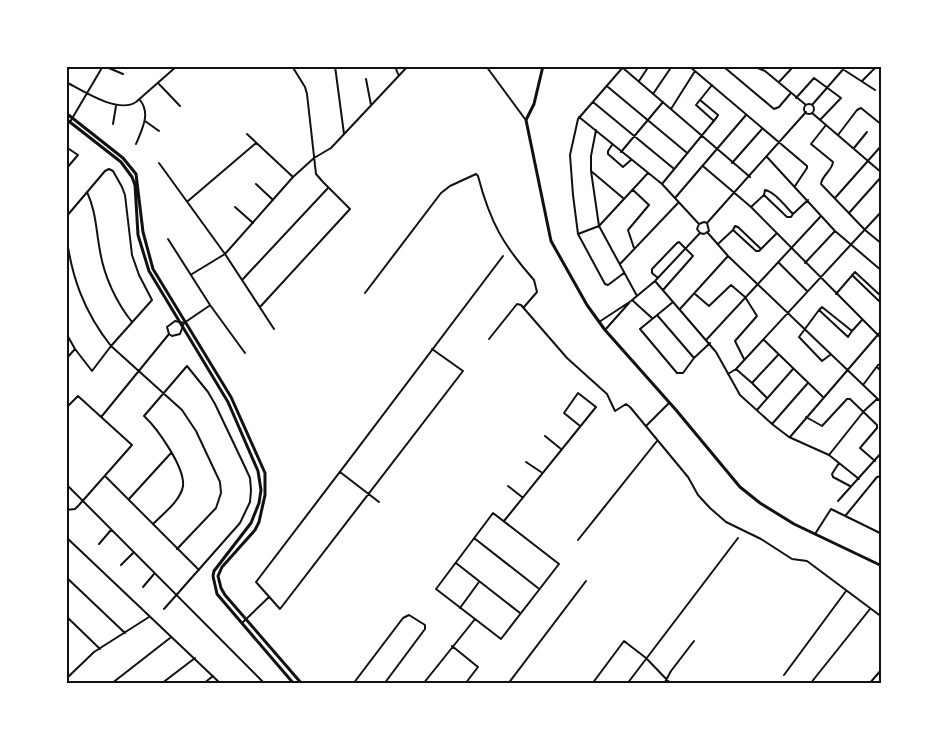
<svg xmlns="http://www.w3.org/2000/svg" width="948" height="750" viewBox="0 0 948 750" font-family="Spectral,serif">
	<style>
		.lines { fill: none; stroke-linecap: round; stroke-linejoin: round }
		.stream { stroke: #d9d9d9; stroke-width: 1.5 }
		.minor { stroke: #111; stroke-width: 2 }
		.tertiary { stroke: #111; stroke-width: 3 }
		.neatline { fill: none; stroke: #111; stroke-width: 2 }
	</style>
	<rect width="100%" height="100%" fill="#fff"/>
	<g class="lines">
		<path class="stream" d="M312 682 313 684"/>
		<path class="minor" d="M104 66 123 74
			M335 66 344 134
			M395 66 398 74
			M486 66 525 119
			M624 66 578 119 570 155 573 195 578 234 605 284 608 285 624 273
			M689 66 807 166V168L795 186
			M753 66 765 71 806 105
			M838 66 875 90
			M724 67 774 109 779 107 790 94
			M623 68 750 177
			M366 79 371 105
			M639 81 649 66
			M862 81 877 66
			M66 82C83 91 118 114 136 102L177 66
			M779 82 792 68 791 66
			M159 84 180 106
			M712 85 696 105 714 121
			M608 87 686 152
			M653 94 672 66
			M796 98 814 78 841 98 820 120
			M593 102 673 168
			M804 109a5 5 0 1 1 10 0a5 5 0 1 1-10 0Z
			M812 105 846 66
			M671 109 695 71
			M812 113 882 173
			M579 117 662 184 698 223
			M145 121 159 131
			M70 122 103 66
			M113 124 116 106
			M826 125 811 144 833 162C832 171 822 175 821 184L865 230 882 244
			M596 130 591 156V171L599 226 637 296
			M247 134 293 177
			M838 135 857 110 861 108 882 125
			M136 144C142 129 151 114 140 100
			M612 145 608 151V154L623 167 631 160
			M66 147 78 155 66 169
			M854 148 867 132
			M621 152 663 102
			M767 157 835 231 882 271
			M159 163 225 254 274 329
			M732 163 762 129
			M704 167 751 207 882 339
			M591 171 623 198
			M256 184 273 200
			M662 184 717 117 718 115 700 100
			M633 190 649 205 628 230 634 248
			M765 190 764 195 787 217H791
			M765 190C775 192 785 206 793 214L791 217
			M87 192C96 211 96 230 100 251 104 276 116 302 132 322
			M675 198 746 115
			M835 198 882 145
			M188 201 256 143
			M235 207 253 223
			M751 207 764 195
			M849 213 882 176
			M793 214 808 200
			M66 217 105 171 109 169 113 171 122 187 125 195 132 255 139 275 152 300 111 346 92 371 75 349 66 333
			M707 223 806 112
			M735 226 738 227 761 249 759 251
			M735 226 733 230 756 251H759
			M707 232 728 256 882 403
			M66 233C71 276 84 312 111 346L182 410 196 431 220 482 221 493 216 508 177 549
			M578 234 599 226 648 173
			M168 239 210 305 245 353
			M718 244 733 230
			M761 249 776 234
			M778 262 807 291
			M805 263 835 231
			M620 264 678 203
			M192 274 225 254 293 177 314 158 331 148 408 66
			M852 275 879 301 882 297
			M658 278 652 273V269L677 243 679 242 693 256 663 290
			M243 279 328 188
			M655 281 716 352 740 395 772 424 789 437 829 455 859 479
			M365 293 441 193 450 186 476 174 478 176C490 222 503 245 534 280L537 292 524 307
			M695 294 709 306 731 285 745 297 757 316 735 341 744 359
			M836 294 855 272 882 297
			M632 300 652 318
			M673 302 640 329 677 373H683L694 358 710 343
			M260 307 350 209 323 182 316 174 307 94 305 87 292 66
			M680 309 728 256
			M819 310 848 337 852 331
			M657 315 694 358
			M175 321 184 323 180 334 172 336 169 334 167 327Z
			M599 322 631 301 655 281 700 233 704 234 709 231 707 223 704 222 699 224 697 229 700 233
			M184 323 209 306
			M605 330 629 303
			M489 339 517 304 521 305 567 358 607 394 615 411 626 404 630 407 688 477 698 495 710 508 726 522 761 539 792 559 807 561 882 617
			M707 339 821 216
			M764 340 823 397
			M432 349 463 371 280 609 256 582C339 474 421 364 503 256
			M830 355 822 361 799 337 819 310 822 307 852 331 862 320
			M66 359 75 349
			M877 367 882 372
			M736 369 752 383 767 398
			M728 374 736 369 882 211
			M752 383 778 355
			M863 385 878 365 882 364
			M66 408 78 396 132 445 79 505 75 509 66 510
			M757 410 793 369
			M102 416 169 334
			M806 417 822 426 847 399H850L877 425V428L860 448 875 461
			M772 424 807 384
			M646 426 669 403
			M545 436 561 449
			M790 437 882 330
			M829 455 864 411 877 399
			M526 462 541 472
			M839 463 832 474 833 477 850 486
			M340 472 379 502
			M106 477 199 570
			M66 484 265 684
			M508 486 522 497
			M129 499 171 453
			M838 501 882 452
			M493 513 559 564 501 639 436 589Z
			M846 515 877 477 882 476
			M504 521 596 407 578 393 564 413 580 426
			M153 524C163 514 181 500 183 486 185 467 157 428 144 416L187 366 208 392 215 404 245 467 250 478 251 490 250 502 240 523 164 609
			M815 534 831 509 882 534
			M66 537 221 684
			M474 538 538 588
			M578 540 657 441
			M99 544 111 530
			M456 563 520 613
			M121 565 133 553
			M66 577 125 633
			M143 587 154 574
			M460 608 479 582
			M66 616 100 649
			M242 623 269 597
			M452 646 478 667 465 684
			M784 675 846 591
			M66 679 94 652 149 617
			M111 684 170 638
			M161 684 195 658
			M203 684 213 676
			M353 684 403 618 409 615 425 625V629L384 684
			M423 684 475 619
			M508 684 586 581
			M592 684 624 641 646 658 671 684
			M627 684 738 538
			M664 684 671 671 694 641
			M810 684 870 609
			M869 684 882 669"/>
		<path class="tertiary" d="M543 66 534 104 526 120 551 241 587 305 605 330 676 410 740 487 760 503 794 524 882 566
			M66 113 123 158 136 174 143 232 153 269 231 397 265 473V495L259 522 255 530 222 567 218 576 221 588 225 595 302 684
			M66 119 121 162 132 177 135 185 138 235 149 271 228 402 258 471 261 490 259 503 251 523 214 571 213 576 217 594 294 684"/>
	</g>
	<rect width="948" height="750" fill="none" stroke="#ffffff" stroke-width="135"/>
	<rect x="68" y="68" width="812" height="614" class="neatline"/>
</svg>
